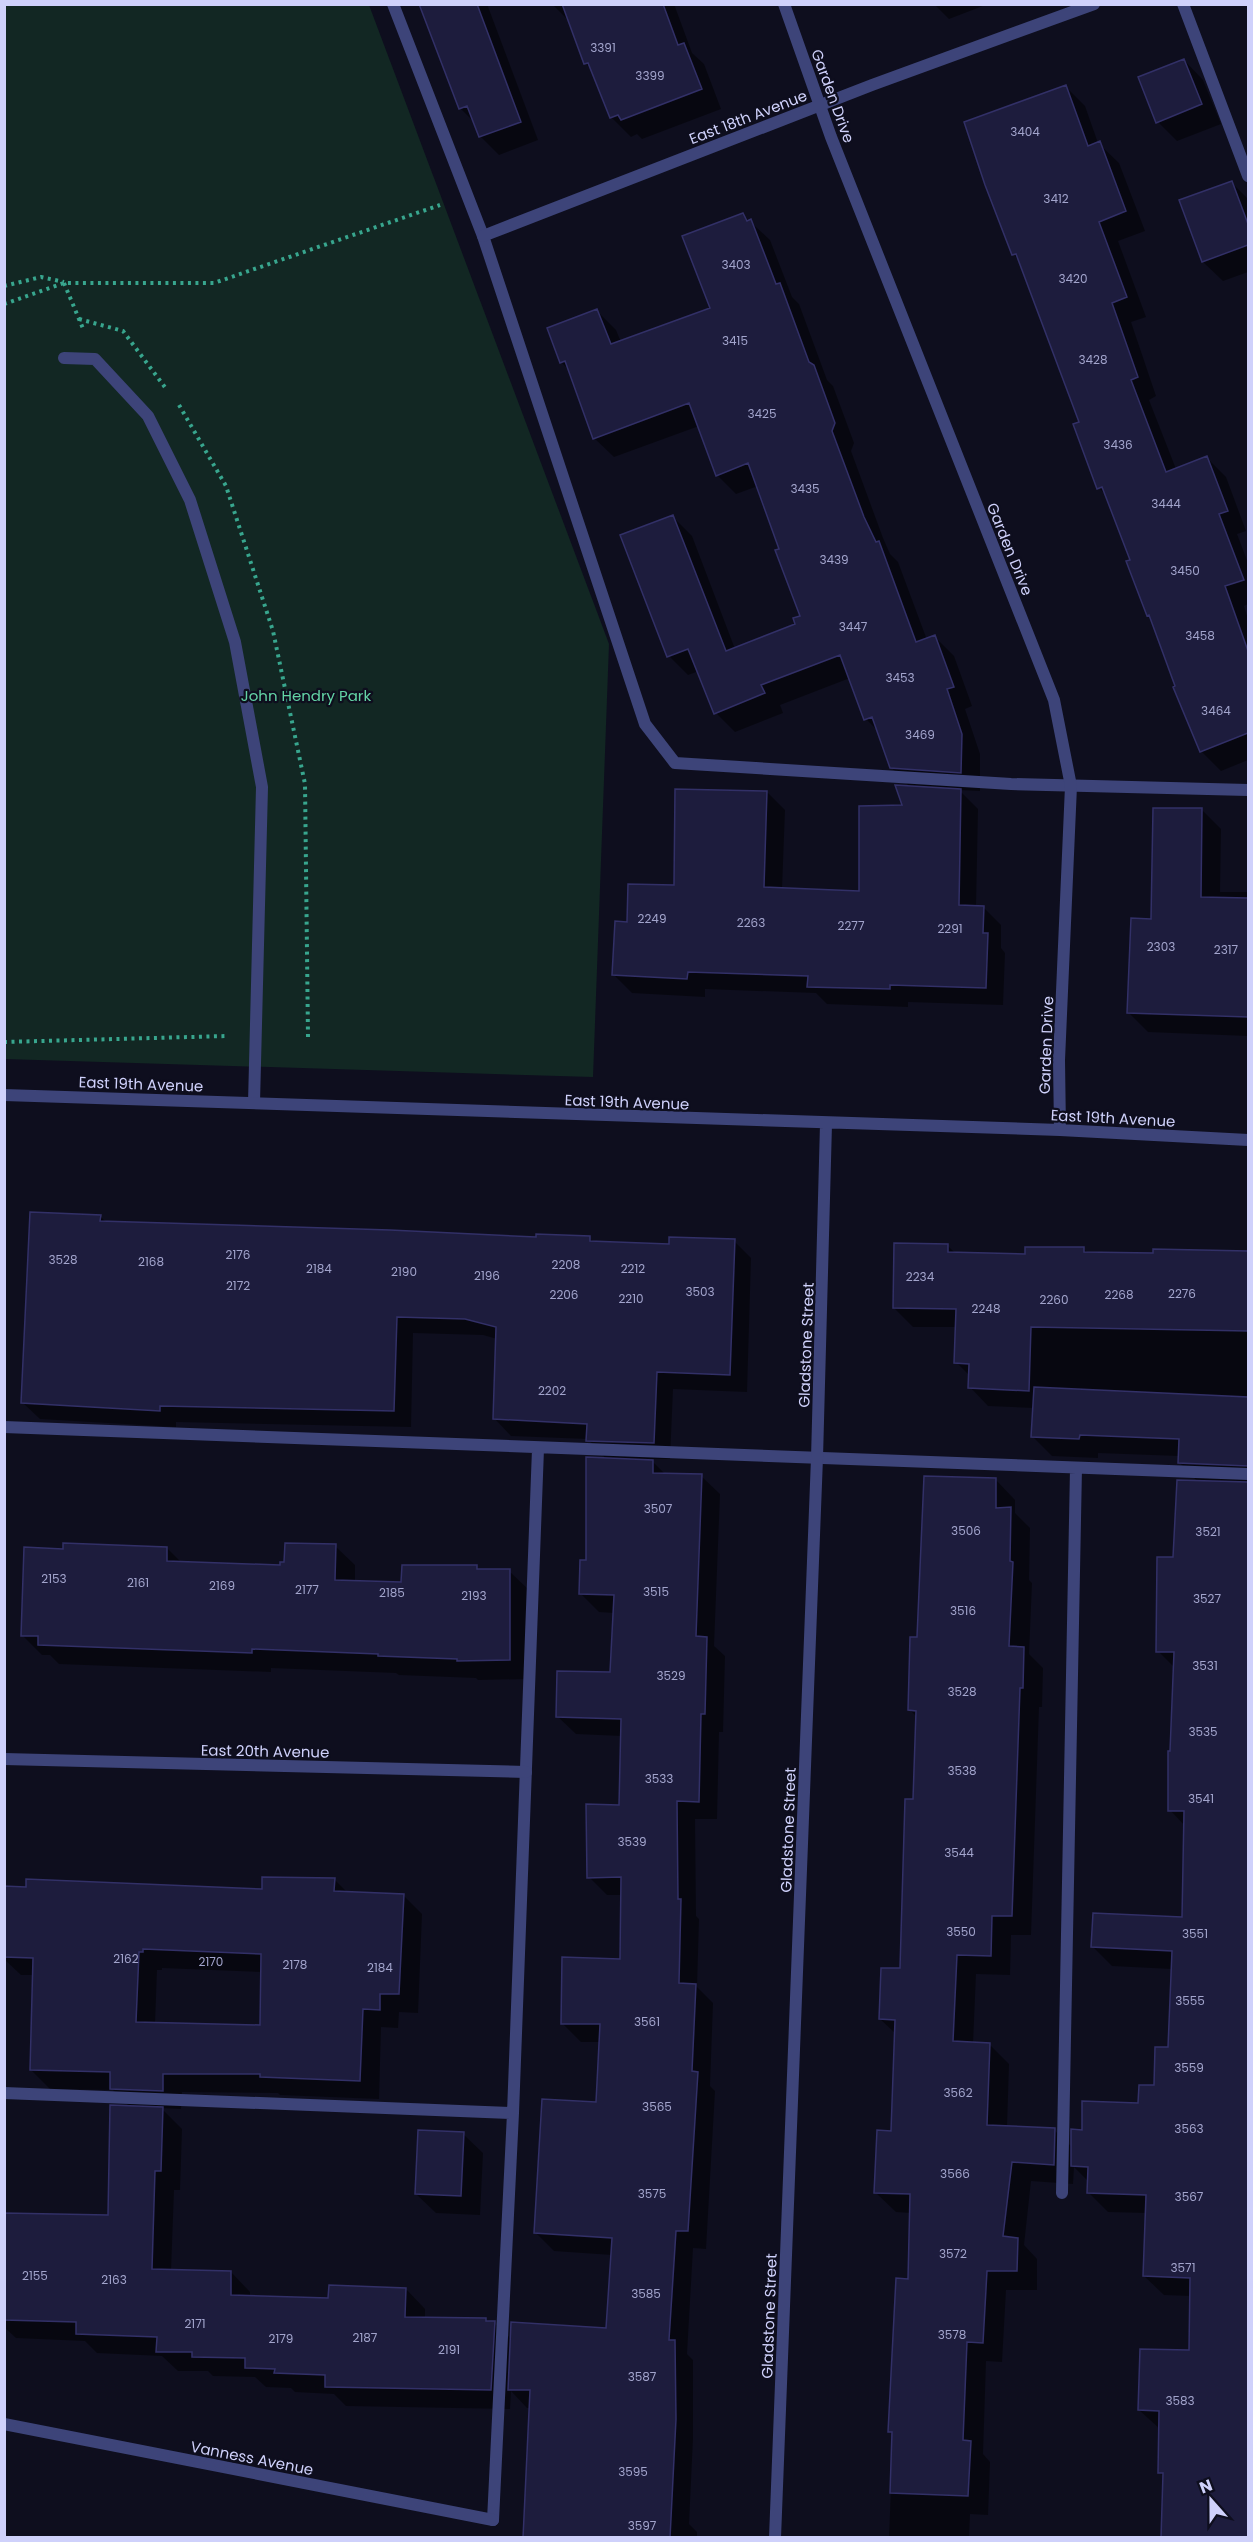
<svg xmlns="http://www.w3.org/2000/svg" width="1253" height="2542" viewBox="0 0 1253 2542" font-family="Poppins,sans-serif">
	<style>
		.green { fill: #122723 }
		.shadow { fill: #0007; fill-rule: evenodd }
		.building { fill: #1d1c3d; stroke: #323067; stroke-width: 1.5; fill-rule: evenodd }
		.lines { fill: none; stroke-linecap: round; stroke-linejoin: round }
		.path { stroke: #38a68e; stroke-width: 4; stroke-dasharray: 3 4.5; stroke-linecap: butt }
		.service { stroke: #3d4479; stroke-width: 12 }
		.minor { stroke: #3d4479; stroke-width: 12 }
		.labels { text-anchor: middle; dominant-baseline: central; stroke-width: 4.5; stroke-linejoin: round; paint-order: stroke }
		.number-label { font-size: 12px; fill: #a2a4cc }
		.street-label { font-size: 15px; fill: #cfd1fb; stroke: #0e0e1e }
		.park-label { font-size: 15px; fill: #63d3a5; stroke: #0e0e1e }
	</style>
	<rect width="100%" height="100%" fill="#0e0e1e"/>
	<path class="green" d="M5 5H369L609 644 593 1077 5 1059Z"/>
	<path class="shadow" d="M420 4H487L538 140 499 155 481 137 476 124 460 108Z
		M552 4H674L692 53 704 64 721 109 642 139 637 134 631 137 611 117 593 71 585 63 570 22Z
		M934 4H988L949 19Z
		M1184 60 1203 80 1221 124 1177 141 1158 122Z
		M1065 86 1085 106 1098 143 1119 163 1145 231 1118 241 1146 317 1131 322 1156 396 1149 400 1176 469 1207 458 1226 477 1246 531 1237 534 1248 563V604L1244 606 1248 619V760L1221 771 1201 751 1153 619 1148 615 1108 497 1099 488 1081 423 1021 262 1013 254Z
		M1232 183 1248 199V272L1223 281 1203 262 1181 201Z
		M743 215 770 240 792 297 799 304 827 380 833 386 854 443 851 451 883 538 890 554 898 562 927 640 935 637 954 656 972 706 965 709 980 754V791L959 790 978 809 976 907H983L1001 925V948L1005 953 1003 1005 908 1002V1007L827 1004 816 993 705 989V997L632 993 614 975 629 923 675 887 767 792 785 810 782 889 860 893 904 807 911 788 891 767 879 732 866 719 850 678 780 705 783 713 735 732 716 713 699 671 688 675 669 656 673 517 692 536 735 649 797 625 802 617 758 486 736 494 717 475 699 426 614 457 594 438 569 370 561 362 597 311 616 330 621 342 712 309Z
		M1202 810 1221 829 1220 892H1248V1036L1148 1032 1129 1013 1153 920Z
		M100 1216 107 1223 537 1239 589 1238 594 1242 671 1245 734 1241 751 1258 747 1392 673 1389 670 1459H650L666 1475 701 1476 720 1494 714 1646 725 1656 723 1732H719L717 1819H695L696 1916 699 1919 697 1987 713 2003 710 2086 715 2091 706 2249 693 2248 687 2354 693 2360V2438L689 2524 697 2532V2538H524L530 2408H527L511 2391 510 2409 346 2406 334 2394 295 2392 291 2388 266 2387 255 2377 213 2376 208 2371H178L162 2356 97 2353 85 2341 16 2338 4 2327V2215L109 2217 131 2108 113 2090 50 2089 31 2070 34 1975H21L4 1959V1887L264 1890 334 1879 348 1893 403 1895 422 1914 418 2013 399 2012 398 2028 381 2027 379 2099 280 2095 278 2093 182 2092 181 2109 161 2108 182 2129 180 2190H174L171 2271 231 2272 250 2292V2297L330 2299 406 2289 425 2309V2318L485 2319 494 2323 512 2340 608 2330 612 2255 554 2251 536 2233 598 2103 600 2042H581L563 2024 621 1961 623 1895H607L589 1877 620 1806 622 1736 576 1734 557 1716 611 1673 614 1613 599 1612 581 1594 607 1460 588 1439 511 1436 495 1419 497 1339 483 1335 413 1333 411 1427 176 1422V1427L40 1419 23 1403ZM162 1968 263 1972 261 2026 155 2024 157 1970H162Z
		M947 1245 955 1253 1026 1256 1084 1249 1089 1254H1155V1251L1248 1252V2538H1162L1165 2477 1160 2473V2429L1139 2410 1190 2351 1191 2296 1164 2295 1144 2276 1147 2213 1108 2212 1089 2193V2182L1074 2167 1073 2184 1031 2181 1024 2245 1037 2259V2290H1006L1002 2362 986 2361 983 2454 990 2462 988 2515 970 2514 969 2538H889L893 2436 890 2432 910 2281 911 2213 896 2212 876 2193 892 2132 896 2034 880 2019 901 1970 914 1801 917 1717 910 1710 918 1639 996 1480 1015 1500V1513L1030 1528 1029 1580 1032 1583 1029 1654 1043 1668 1042 1707H1039L1031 1935H1011L1010 1975 976 1974 973 2044H989L1009 2064 1007 2127 1054 2130 1073 2148 1083 2132 1140 2105 1156 2087 1169 2048 1172 1969 1112 1966 1093 1947 1184 1918 1185 1826 1170 1810 1175 1668 1158 1651 1174 1559 1198 1482 1179 1462V1456L1098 1453V1458L1052 1456 1033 1437 1034 1408 988 1406 970 1387V1376L956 1362 957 1327H913L894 1308Z
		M335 1546 355 1565V1582L403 1583 477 1567 481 1571H509L529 1590V1679L478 1680 476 1678 399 1675 396 1673 271 1668V1672L59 1664 50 1655H42L22 1635 64 1551 167 1548 182 1563 282 1566Z
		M463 2134 483 2153 480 2215 436 2213 416 2194Z"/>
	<path class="building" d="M419 4H477L521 122 479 137 467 106 459 109Z
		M562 4H663L678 45 684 43 702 89 621 120 618 115 610 118 588 63 584 64Z
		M1184 59 1202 104 1156 123 1138 77Z
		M1066 85 1088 146 1100 141 1126 211 1099 222 1127 297 1112 303 1138 377 1131 380 1166 472 1207 456 1228 511 1219 514 1244 580 1225 586 1248 651V733L1200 752 1173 687 1175 686 1149 615 1147 616 1126 561 1130 560 1102 487 1097 489 1073 424 1079 422 1016 254 1012 255 985 185 964 122Z
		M1232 181 1248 224V245L1202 262 1179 200Z
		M743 213 747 221 751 219 776 284 780 283 809 362 814 365 835 423 832 431 864 517 876 542 879 541 916 642 935 635 954 687 947 689 962 734 961 773 890 768 872 717 864 720 840 655 761 685 765 693 714 714 688 649 667 657 620 535 673 515 726 651 795 624 793 618 800 616 775 550 779 549 748 463 716 476 689 403 593 439 565 361 560 363 547 328 597 309 611 344 710 308 682 236Z
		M895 785 961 789 959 905 984 906 983 933H988L986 988 890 985V989L807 987 808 976 688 972 687 979 612 975 615 921 627 922 628 884 674 885 675 789 767 791 764 887 859 891V806L902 805Z
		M1153 808H1202L1201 897 1248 898V1017L1127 1013 1131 918 1151 919Z
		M30 1212 101 1215 100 1221 390 1230 536 1237V1234L590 1236V1241L669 1244V1237L735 1239 730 1375 657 1372 654 1443 586 1441 587 1424 493 1419 496 1327 465 1319 397 1317 394 1411 160 1406V1411L21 1403Z
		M894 1243 948 1244V1252L1025 1254V1247H1084V1252L1153 1253V1249L1248 1251V1331L1031 1327 1029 1391 968 1388 969 1364 954 1363 956 1309 893 1308Z
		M1034 1387 1248 1397V1466L1178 1463 1179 1439 1080 1435 1079 1439 1031 1437Z
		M586 1457 653 1460V1473L702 1474 696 1636 707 1637 705 1714H701L699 1802 677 1801 678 1899H681L679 1983 696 1984 692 2071 698 2072 688 2231H676L669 2340H675L676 2419 670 2538H523L530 2390H508L511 2322 606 2328 612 2238 534 2233 542 2099 596 2102 600 2024H561L562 1957 620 1959 621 1877 587 1878 586 1804 619 1805 621 1719 556 1717 557 1671 610 1672 614 1595 579 1594 580 1560H586Z
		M924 1476 996 1478V1508L1011 1507 1010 1561 1013 1562 1009 1646 1024 1647 1023 1688H1020L1012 1916H992L991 1956 957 1955 953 2041 990 2043 987 2125 1055 2128 1054 2165 1012 2162 1003 2236 1018 2238 1017 2271H987L983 2343 967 2342 963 2440 971 2441 968 2496 890 2493 892 2432H888L896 2278 908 2279 910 2194 874 2193 877 2130 891 2131 895 2020 879 2019 881 1968H900L905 1799H913L916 1711 908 1710 910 1637H917Z
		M1177 1480 1248 1482V2538H1161L1163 2473H1158L1159 2411 1138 2410 1140 2349 1189 2350 1190 2278 1143 2276 1146 2195 1087 2193 1088 2167 1071 2166V2129L1082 2130V2101L1138 2103 1139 2085H1154L1155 2047H1168L1172 1951 1091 1947 1093 1913 1182 1917 1184 1811H1168V1751H1170L1174 1652H1156L1157 1557H1173Z
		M63 1543 167 1547V1561L280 1565V1562H284L285 1543 336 1544 335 1580 401 1582 402 1565H477V1569H510V1660L457 1661V1659L378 1656V1654L252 1649V1653L38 1645V1636H21L24 1547 63 1549Z
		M262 1877 335 1878 334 1891 404 1894 399 1994H380V2010L363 2009 360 2081 260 2077V2074H163V2091L110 2089V2072L30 2070 33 1958 4 1957V1886L26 1887V1879L262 1889ZM143 1949 261 1954 260 2025 136 2022 139 1952H143Z
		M110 2105 163 2107 161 2171H155L152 2269 231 2271V2295L328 2298 329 2285 406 2288 405 2317 486 2318V2321H495L491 2390 325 2387V2375L274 2373 275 2369 245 2368V2358L192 2357V2352H156L157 2337 76 2334V2322L4 2320V2213L108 2215Z
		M418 2130 464 2132 461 2196 415 2194Z"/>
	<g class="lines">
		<path class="path" d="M64 283 84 331
			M4 286 41 277 64 282
			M4 304 64 283H214L440 205
			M79 319 123 331 167 390
			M179 405 226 486 273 631 305 784 308 1037
			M4 1042 227 1036"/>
		<path class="service" d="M393 4 483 236 645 724 675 763 1011 784 1248 790
			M1183 4 1248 176
			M64 358 95 359 148 416 190 500 235 642 262 787 254 1103
			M4 1427 1248 1474
			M4 2093 513 2113
			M1062 2193 1076 1468
			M493 2520 513 2113 538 1449"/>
		<path class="minor" d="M784 4 831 137 1054 700 1071 786 1059 1060 1060 1130
			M483 236 872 85 1094 4
			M4 1095 1060 1130 1248 1140
			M4 1759 526 1772
			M4 2424 493 2520
			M775 2538 817 1458 826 1124"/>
	</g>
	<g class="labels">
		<g class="number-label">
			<text x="603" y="47">3391</text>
			<text x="650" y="75">3399</text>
			<text x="1025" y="131">3404</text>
			<text x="1056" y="198">3412</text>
			<text x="736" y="264">3403</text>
			<text x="1073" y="278">3420</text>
			<text x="735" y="340">3415</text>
			<text x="1093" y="359">3428</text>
			<text x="762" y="413">3425</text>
			<text x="1118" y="444">3436</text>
			<text x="805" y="488">3435</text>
			<text x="1166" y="503">3444</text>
			<text x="834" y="559">3439</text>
			<text x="1185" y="570">3450</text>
			<text x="853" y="626">3447</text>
			<text x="1200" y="635">3458</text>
			<text x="900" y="677">3453</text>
			<text x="1216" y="710">3464</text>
			<text x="920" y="734">3469</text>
			<text x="652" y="918">2249</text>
			<text x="751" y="922">2263</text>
			<text x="851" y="925">2277</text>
			<text x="950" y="928">2291</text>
			<text x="1161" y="946">2303</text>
			<text x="1226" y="949">2317</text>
			<text x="238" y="1254">2176</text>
			<text x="63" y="1259">3528</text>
			<text x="151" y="1261">2168</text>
			<text x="566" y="1264">2208</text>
			<text x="319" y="1268">2184</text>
			<text x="633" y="1268">2212</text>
			<text x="404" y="1271">2190</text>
			<text x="487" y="1275">2196</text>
			<text x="920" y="1276">2234</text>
			<text x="238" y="1285">2172</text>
			<text x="700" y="1291">3503</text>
			<text x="1182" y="1293">2276</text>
			<text x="564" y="1294">2206</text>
			<text x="1119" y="1294">2268</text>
			<text x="631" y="1298">2210</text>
			<text x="1054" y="1299">2260</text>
			<text x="986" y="1308">2248</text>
			<text x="552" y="1390">2202</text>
			<text x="658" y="1508">3507</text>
			<text x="966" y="1530">3506</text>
			<text x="1208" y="1531">3521</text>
			<text x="54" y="1578">2153</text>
			<text x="138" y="1582">2161</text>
			<text x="222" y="1585">2169</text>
			<text x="307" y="1589">2177</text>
			<text x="656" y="1591">3515</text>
			<text x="392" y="1592">2185</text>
			<text x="474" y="1595">2193</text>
			<text x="1207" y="1598">3527</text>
			<text x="963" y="1610">3516</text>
			<text x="1205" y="1665">3531</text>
			<text x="671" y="1675">3529</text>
			<text x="962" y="1691">3528</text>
			<text x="1203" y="1731">3535</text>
			<text x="962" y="1770">3538</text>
			<text x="659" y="1778">3533</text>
			<text x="1201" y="1798">3541</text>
			<text x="632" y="1841">3539</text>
			<text x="959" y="1852">3544</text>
			<text x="961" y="1931">3550</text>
			<text x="1195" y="1933">3551</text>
			<text x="126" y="1958">2162</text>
			<text x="211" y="1961">2170</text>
			<text x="295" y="1964">2178</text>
			<text x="380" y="1967">2184</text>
			<text x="1190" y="2000">3555</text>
			<text x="647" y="2021">3561</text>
			<text x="1189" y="2067">3559</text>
			<text x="958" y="2092">3562</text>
			<text x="657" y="2106">3565</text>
			<text x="1189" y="2128">3563</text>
			<text x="955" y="2173">3566</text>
			<text x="652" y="2193">3575</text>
			<text x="1189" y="2196">3567</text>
			<text x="953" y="2253">3572</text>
			<text x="1183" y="2267">3571</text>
			<text x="35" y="2275">2155</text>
			<text x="114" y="2279">2163</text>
			<text x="646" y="2293">3585</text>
			<text x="195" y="2323">2171</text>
			<text x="952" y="2334">3578</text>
			<text x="365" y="2337">2187</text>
			<text x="281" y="2338">2179</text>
			<text x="449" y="2349">2191</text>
			<text x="642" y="2376">3587</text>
			<text x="1180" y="2400">3583</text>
			<text x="633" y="2471">3595</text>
			<text x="642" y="2525">3597</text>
		</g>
		<g class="street-label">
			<text transform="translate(833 96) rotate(70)">Garden Drive</text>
			<text transform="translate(748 117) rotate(-21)">East 18th Avenue</text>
			<text transform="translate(1010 549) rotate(68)">Garden Drive</text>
			<text transform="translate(1046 1045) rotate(-88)">Garden Drive</text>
			<text transform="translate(141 1084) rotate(2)">East 19th Avenue</text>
			<text transform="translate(627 1102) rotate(2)">East 19th Avenue</text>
			<text transform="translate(1113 1118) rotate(3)">East 19th Avenue</text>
			<text transform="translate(806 1345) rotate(-88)">Gladstone Street</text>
			<text transform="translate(265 1751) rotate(1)">East 20th Avenue</text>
			<text transform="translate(788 1830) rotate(-88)">Gladstone Street</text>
			<text transform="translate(769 2316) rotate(-88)">Gladstone Street</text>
			<text transform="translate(252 2458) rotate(11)">Vanness Avenue</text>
		</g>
		<g class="park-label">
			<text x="306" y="695">John Hendry Park</text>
		</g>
	</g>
	<rect width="1253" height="2542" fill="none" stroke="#cfd1fb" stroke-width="12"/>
	<g transform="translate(1211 2500) rotate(339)" stroke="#0e0e1e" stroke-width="4.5" paint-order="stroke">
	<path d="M0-4.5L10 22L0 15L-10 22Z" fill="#cfd1fb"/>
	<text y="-9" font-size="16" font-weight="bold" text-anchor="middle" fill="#cfd1fb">N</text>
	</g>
</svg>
